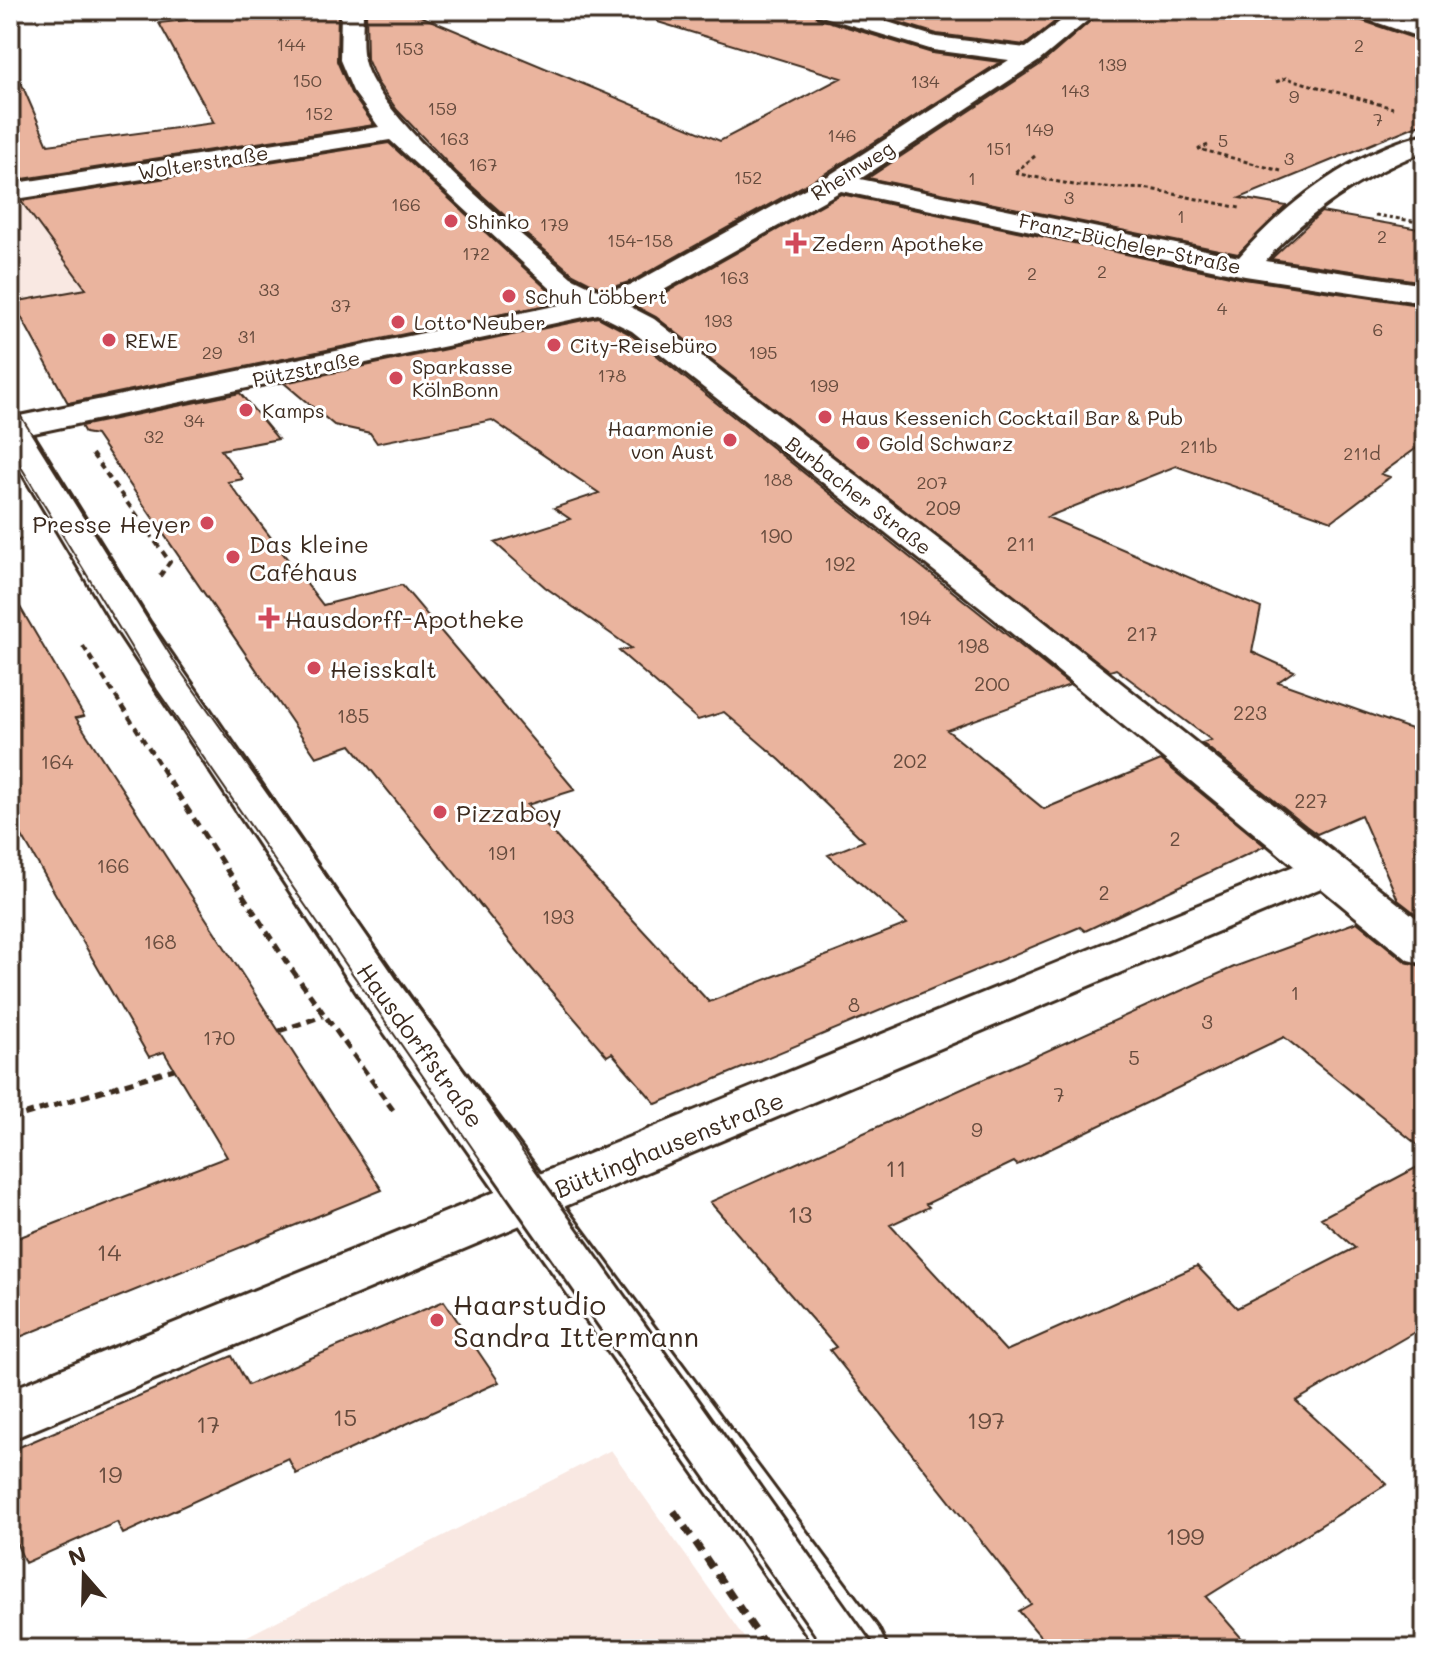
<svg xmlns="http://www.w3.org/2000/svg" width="1435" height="1659" viewBox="0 0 1435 1659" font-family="Mali,sans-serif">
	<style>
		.built { fill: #f9e8e2 }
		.building { fill: #eab49e; stroke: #3b2a1e; stroke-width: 2 }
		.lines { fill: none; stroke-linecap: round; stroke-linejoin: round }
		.street-casing { stroke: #3b2a1e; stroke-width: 6 }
		.secondary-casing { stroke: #3b2a1e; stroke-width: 6 }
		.path-far3 { stroke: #3b2a1e; stroke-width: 3; stroke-dasharray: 4 3; stroke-linecap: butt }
		.path-far2 { stroke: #3b2a1e; stroke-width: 4; stroke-dasharray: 7 5; stroke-linecap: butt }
		.path-far1 { stroke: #3b2a1e; stroke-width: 5; stroke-dasharray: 9 6; stroke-linecap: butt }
		.path { stroke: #3b2a1e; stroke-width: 7; stroke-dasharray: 11 8; stroke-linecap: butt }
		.street { fill: #fff; fill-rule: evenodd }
		.secondary { fill: #fff; fill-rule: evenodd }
		.tram-far1 { stroke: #3b2a1e; stroke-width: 2 }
		.tram { stroke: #3b2a1e; stroke-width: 3 }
		.poi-dot { fill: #d1495b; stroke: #fff; stroke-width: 3 }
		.labels { text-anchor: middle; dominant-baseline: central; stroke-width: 6; stroke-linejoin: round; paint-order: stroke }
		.far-number-label { font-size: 18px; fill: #674c3e }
		.far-street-label { font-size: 20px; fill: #3b2a1e; stroke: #fff }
		.far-poi-label { font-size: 20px; fill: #3b2a1e; stroke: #fff; text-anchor: start }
		.number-label { font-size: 20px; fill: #674c3e }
		.poi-label { font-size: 24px; fill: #3b2a1e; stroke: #fff; text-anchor: start }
		.street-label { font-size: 24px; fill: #3b2a1e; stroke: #fff }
		.near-number-label { font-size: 24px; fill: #674c3e }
		.near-poi-label { font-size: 28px; fill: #3b2a1e; stroke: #fff; text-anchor: start }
	</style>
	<rect width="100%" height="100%" fill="#fff"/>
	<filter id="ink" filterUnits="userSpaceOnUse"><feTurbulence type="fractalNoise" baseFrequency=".0125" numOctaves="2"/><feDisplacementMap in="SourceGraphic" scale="16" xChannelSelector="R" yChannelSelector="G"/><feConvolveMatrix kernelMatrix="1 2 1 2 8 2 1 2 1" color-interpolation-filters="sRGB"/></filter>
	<g filter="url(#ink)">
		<path class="built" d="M19 199 71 268 121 259 75 397 62 393 10 297V200Z
			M611 1450 752 1649H222Z"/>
		<path class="building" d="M276 10H338L337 61 351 93 374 125 10 181V57L48 145 214 123 159 23Z
			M366 10H406L720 141 841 78 658 22 660 10H812L817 18 932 53 1000 62 826 173 632 281 604 290 573 274 522 231 456 172 397 110 377 82 367 59Z
			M859 10H1070L1025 45 937 34Z
			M1103 10H1349L1354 18 1425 42V122L1240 198 1286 206 1238 254 868 178 1041 64Z
			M389 143 549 291 566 301 68 403 13 302 86 289 21 201Z
			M841 194 1244 279 1425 306V442L1381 474 1390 477 1332 521 1176 466 1047 517 1261 608 1252 652 1294 671 1278 682 1425 734V921L1398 900 1361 815 1317 834 1306 826 1202 743 1211 740 1116 669 1110 671 656 317 635 306 654 299Z
			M1321 212 1425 230V282L1271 259Z
			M598 317 630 334 1070 685 947 730 1044 809 1161 760 1265 846 1085 931 1080 927 656 1104 612 1053 607 1056 532 969 351 745 316 757 96 435 85 433 81 426 240 393 278 439 221 450 243 479 228 482 323 605 402 585 575 790 527 805 709 1002 907 924 828 855 864 841 780 760 724 712 698 720 619 651 631 648 545 587 495 543 570 519 554 508 599 493 492 420 377 443 370 433 334 425 284 383Z
			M10 590 84 716 76 718 382 1190 10 1341V1241L227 1157 164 1052 149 1057 10 815Z
			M1357 922 1406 962 1425 967V1151L1284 1037 1017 1165 1014 1162 926 1204 929 1207 890 1225 1006 1351 1197 1266 1237 1308 1355 1248 1321 1218 1425 1163V1326L1296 1401 1387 1484 1206 1597 1251 1649H1051L1019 1611 1031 1604 830 1350 836 1347 710 1202 1234 967Z
			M444 1301 499 1382 296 1474 288 1458 123 1534 117 1522 25 1563 10 1528V1451L232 1356 248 1385Z"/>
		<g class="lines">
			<defs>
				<path id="street" d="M341 10H363C363 26 361 44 364 60 375 117 523 235 571 277L604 293 633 284 828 176 1009 60 933 50 818 15 815 10H849L936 37 1026 48 1075 10H1100L1039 61 860 179 1239 257C1287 202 1353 152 1425 134V151C1364 175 1308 211 1265 261L1425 285V303L1245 276 841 191 653 296 627 305 654 319 1018 601 1425 925V964L1408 960 1321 888 10 1440V1390L1294 866 992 617 632 331 598 314 10 438V418L574 302 551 289 390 140 10 200V184L379 127 353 91 340 60Z"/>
				<path id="secondary" d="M1352 10H1384L1425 24V39L1355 15Z
					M10 415 22 418 27 425 150 623 401 986 878 1628 888 1649H817L367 1008 112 623 10 453Z"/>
			</defs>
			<use href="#street" class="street-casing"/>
			<use href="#secondary" class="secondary-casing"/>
			<path class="path-far3" d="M1276 82 1286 78 1393 108
				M1208 145 1199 149 1281 171
				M1035 156 1014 173 1079 186 1150 189 1240 208
				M1375 215 1425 223"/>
			<path class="path-far2" d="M92 454 170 562 160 576
				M10 531 20 541
				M83 646 163 770"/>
			<path class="path-far1" d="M161 768 285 960 393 1110
				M279 1031 323 1016
				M10 1119 174 1069"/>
			<path class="path" d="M674 1511 768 1649"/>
			<use href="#street" class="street"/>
			<use href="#secondary" class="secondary"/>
			<path class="tram-far1" d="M10 399 179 669 532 1165
				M10 449 157 690 484 1165"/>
			<path class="tram" d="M483 1163 824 1649
				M531 1163 877 1649"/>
		</g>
	</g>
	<g class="poi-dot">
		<circle cx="451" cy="221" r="8"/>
		<path d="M792 231h8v8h8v8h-8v8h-8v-8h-8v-8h8z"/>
		<circle cx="509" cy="296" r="8"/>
		<circle cx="398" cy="322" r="8"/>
		<circle cx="109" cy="340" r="8"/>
		<circle cx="554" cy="345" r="8"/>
		<circle cx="396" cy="378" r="8"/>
		<circle cx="246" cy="410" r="8"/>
		<circle cx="825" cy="417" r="8"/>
		<circle cx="730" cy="440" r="8"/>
		<circle cx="863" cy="443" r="8"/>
		<circle cx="207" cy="523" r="8"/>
		<circle cx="233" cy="557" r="8"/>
		<path d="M265 606h8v8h8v8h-8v8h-8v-8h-8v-8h8z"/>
		<circle cx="314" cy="668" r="8"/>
		<circle cx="440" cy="812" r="8"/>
		<circle cx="437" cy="1320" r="8"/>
	</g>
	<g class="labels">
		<g class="far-number-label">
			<text x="291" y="44">144</text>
			<text x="1359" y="45">2</text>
			<text x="409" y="48">153</text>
			<text x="1112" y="64">139</text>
			<text x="307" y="80">150</text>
			<text x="925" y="81">134</text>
			<text x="1075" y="90">143</text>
			<text x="1294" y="96">9</text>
			<text x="442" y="108">159</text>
			<text x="319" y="113">152</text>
			<text x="1378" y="119">7</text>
			<text x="1039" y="129">149</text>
			<text x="842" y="135">146</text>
			<text x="454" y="138">163</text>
			<text x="1223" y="140">5</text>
			<text x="999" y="148">151</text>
			<text x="1289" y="158">3</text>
			<text x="483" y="164">167</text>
			<text x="748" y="177">152</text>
			<text x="972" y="178">1</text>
			<text x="1069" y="197">3</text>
			<text x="406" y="204">166</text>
			<text x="1181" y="216">1</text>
			<text x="554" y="224">179</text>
			<text x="1382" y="236">2</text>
			<text x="640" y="240">154-158</text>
			<text x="476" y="253">172</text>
			<text x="1102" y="271">2</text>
			<text x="1032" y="273">2</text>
			<text x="734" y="277">163</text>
			<text x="269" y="289">33</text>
			<text x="341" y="305">37</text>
			<text x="1222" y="308">4</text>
			<text x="718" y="320">193</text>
			<text x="1378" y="329">6</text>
			<text x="247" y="336">31</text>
			<text x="212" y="352">29</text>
			<text x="763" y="352">195</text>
			<text x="612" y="375">178</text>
			<text x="824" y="385">199</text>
			<text x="194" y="420">34</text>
			<text x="154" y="436">32</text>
			<text x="1199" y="446">211b</text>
			<text x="1362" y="453">211d</text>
			<text x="778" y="479">188</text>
			<text x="932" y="482">207</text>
		</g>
		<g class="far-street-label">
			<text transform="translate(203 162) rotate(-9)">Wolterstraße</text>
			<text transform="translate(852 170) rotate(-32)">Rheinweg</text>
			<text transform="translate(1130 243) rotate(12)">Franz-Bücheler-Straße</text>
			<text transform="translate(306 368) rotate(-12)">Pützstraße</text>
			<text transform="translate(859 495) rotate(38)">Burbacher Straße</text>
		</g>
		<g class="far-poi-label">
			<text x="467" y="221">Shinko</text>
			<text x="812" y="243">Zedern Apotheke</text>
			<text x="525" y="296">Schuh Löbbert</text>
			<text x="414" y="322">Lotto Neuber</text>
			<text x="125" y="340">REWE</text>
			<text x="570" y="345">City-Reisebüro</text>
			<text x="412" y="366">Sparkasse<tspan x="412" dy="23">KölnBonn</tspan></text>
			<text x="262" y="410">Kamps</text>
			<text x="841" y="417">Haus Kessenich Cocktail Bar &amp; Pub</text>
			<text x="714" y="428" text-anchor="end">Haarmonie<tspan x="714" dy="23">von Aust</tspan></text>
			<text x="879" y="443">Gold Schwarz</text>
		</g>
		<g class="number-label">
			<text x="943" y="507">209</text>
			<text x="776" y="535">190</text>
			<text x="1021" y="543">211</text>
			<text x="840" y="563">192</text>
			<text x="915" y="617">194</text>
			<text x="1142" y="633">217</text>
			<text x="973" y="645">198</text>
			<text x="992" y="683">200</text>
			<text x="1250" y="712">223</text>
			<text x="353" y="715">185</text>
			<text x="910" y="760">202</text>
			<text x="57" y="761">164</text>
			<text x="1311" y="800">227</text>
			<text x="1175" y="838">2</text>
			<text x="502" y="852">191</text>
			<text x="113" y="865">166</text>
			<text x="1104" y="892">2</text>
			<text x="558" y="916">193</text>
			<text x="160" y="941">168</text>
			<text x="1295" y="992">1</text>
			<text x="854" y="1004">8</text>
			<text x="1207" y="1021">3</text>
			<text x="219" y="1037">170</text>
			<text x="1134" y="1057">5</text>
			<text x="1059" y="1094">7</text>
			<text x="977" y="1129">9</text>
		</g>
		<g class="poi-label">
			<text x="191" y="523" text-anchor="end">Presse Heyer</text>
			<text x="249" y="543">Das kleine<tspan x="249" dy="28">Caféhaus</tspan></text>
			<text x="285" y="618">Hausdorff-Apotheke</text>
			<text x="330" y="668">Heisskalt</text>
			<text x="456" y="812">Pizzaboy</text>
		</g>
		<g class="street-label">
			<text transform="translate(421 1045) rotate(54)">Hausdorffstraße</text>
			<text transform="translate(669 1144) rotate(-22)">Büttinghausenstraße</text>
		</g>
		<g class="near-number-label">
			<text x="896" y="1167">11</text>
			<text x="800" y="1213">13</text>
			<text x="109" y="1251">14</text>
			<text x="345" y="1416">15</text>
			<text x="986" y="1419">197</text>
			<text x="208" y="1423">17</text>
			<text x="110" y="1473">19</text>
			<text x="1185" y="1535">199</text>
		</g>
		<g class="near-poi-label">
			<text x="453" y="1304">Haarstudio<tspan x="453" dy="32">Sandra Ittermann</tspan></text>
		</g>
	</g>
	<rect width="1435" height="1659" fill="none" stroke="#fff" stroke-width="40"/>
	<rect x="20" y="20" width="1395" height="1619" fill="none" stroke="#3b2a1e" stroke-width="3" filter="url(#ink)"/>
	<g transform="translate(84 1575) rotate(340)" stroke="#ffffff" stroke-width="6" paint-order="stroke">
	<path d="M0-6L14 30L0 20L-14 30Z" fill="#3b2a1e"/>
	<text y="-12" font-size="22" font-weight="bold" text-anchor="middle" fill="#3b2a1e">N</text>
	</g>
</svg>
